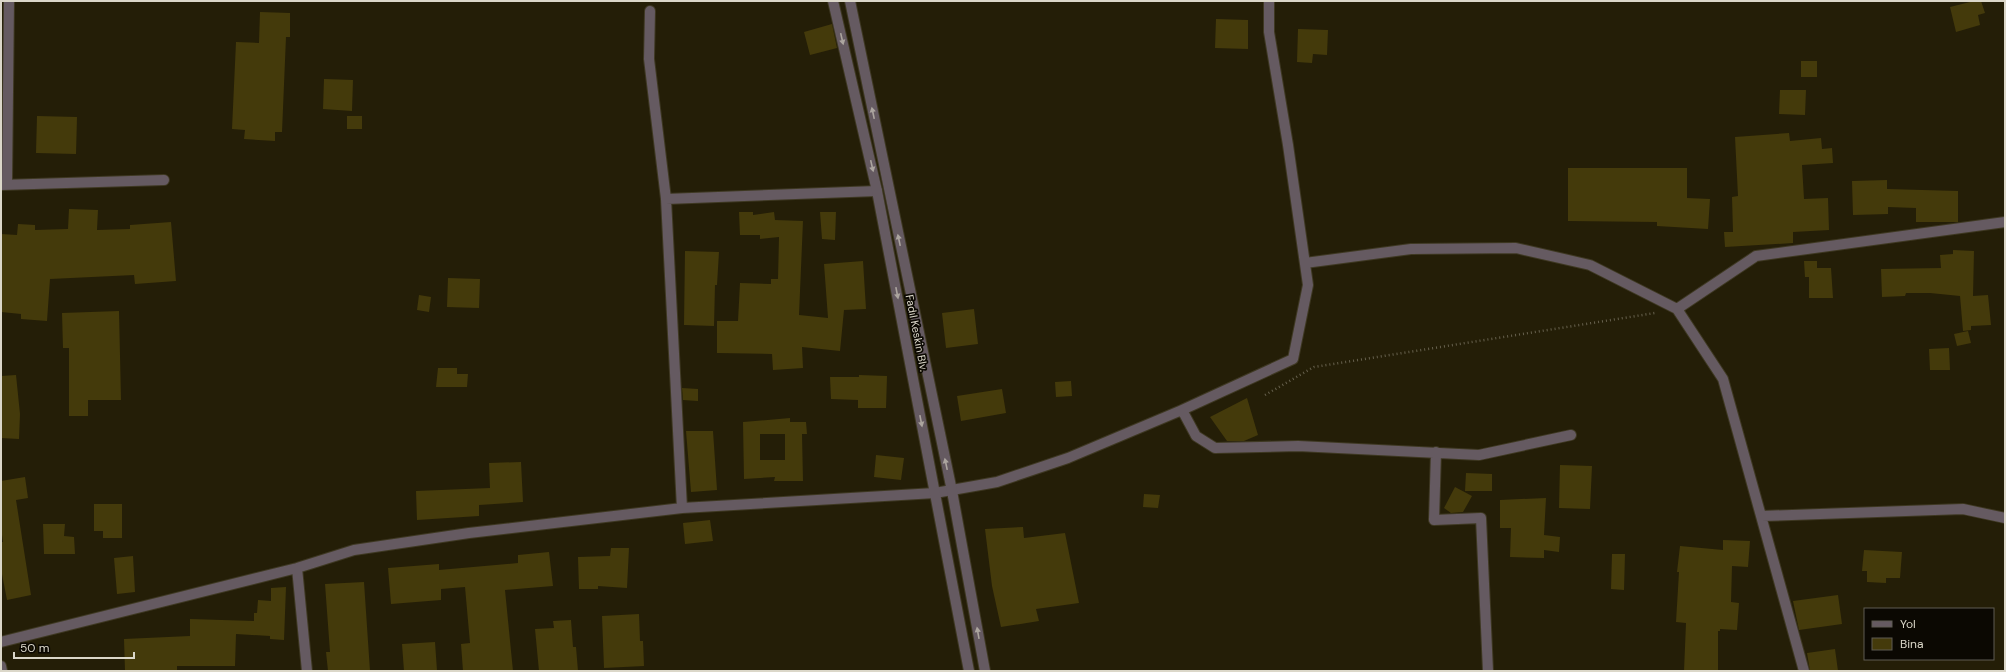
<svg xmlns="http://www.w3.org/2000/svg" width="2006" height="672" viewBox="0 0 2006 672" font-family="'DM Sans',sans-serif">
	<style>
		.building { fill: #443a0b; fill-rule: evenodd }
		.lines { fill: none; stroke-linecap: round; stroke-linejoin: round }
		.minor-casing { stroke: #3e3822; stroke-width: 12 }
		.tertiary-casing { stroke: #3e3822; stroke-width: 12 }
		.path { stroke: #66604d; stroke-width: 2.5; stroke-dasharray: 1 3; stroke-linecap: butt }
		.minor { stroke: #655a61; stroke-width: 10 }
		.tertiary { stroke: #655a61; stroke-width: 10 }
		.oneway { fill: #aca59f }
		.labels { text-anchor: middle; dominant-baseline: central; stroke-width: 3.5; stroke-linejoin: round; paint-order: stroke }
		.street-label { font-size: 11px; fill: #dbd7c9; stroke: #0b0802 }
	</style>
	<rect width="100%" height="100%" fill="#241e07"/>
	<path class="building" d="M1974 1H1981L1985 13 1978 15 1980 25 1956 32 1950 7Z
		M260 12 290 13V37H286L282 132H275V141L244 139 245 130 232 129 236 42 259 43Z
		M1216 19 1248 20V49L1215 48Z
		M832 24 837 48 810 55 804 32Z
		M1298 29 1328 30 1327 55 1313 54 1312 63 1297 62Z
		M1801 61H1817V77H1801Z
		M324 79 353 80 352 111 323 109Z
		M1780 90H1806L1805 115 1779 114Z
		M37 116 77 117 76 154 36 153Z
		M347 116H362V129H347Z
		M1789 133 1790 141 1821 138 1822 149 1832 148 1833 163 1802 165 1804 199 1828 198 1829 230 1793 232V243L1725 247 1724 232H1733L1732 197 1738 196 1735 137Z
		M1568 168H1687V198L1710 199 1708 229 1657 226V222L1568 221Z
		M1887 180V189L1958 191V222H1916V208L1888 207V214L1853 215 1852 181Z
		M69 209 98 210 97 230 130 229V225L171 222 176 281 135 284 134 275 50 279 47 321 21 319V314L1 312V234L17 235 18 224 35 225V230L68 229Z
		M739 212H753V215L774 212 775 220 803 221 799 315 828 318 824 264 863 261 866 309 844 310 840 351 802 347 803 368 773 370 772 354 717 353V321H738L740 283 771 284V279H778L779 237 760 239V235H740Z
		M820 212H836L835 240 822 239Z
		M1953 250 1974 251 1973 296 1988 295 1991 325 1971 326V330L1963 331 1960 296 1930 293H1906L1905 296 1882 297 1881 269 1941 268 1940 255 1953 254Z
		M685 251 719 252 717 285H715L714 326 684 325Z
		M1804 261H1817V268H1831L1833 298H1809V277H1805Z
		M448 278 480 279 479 308 447 307Z
		M419 295 431 297 429 312 417 310Z
		M974 309 978 344 946 348 942 313Z
		M119 311 121 400H88V416H69V348H63L62 313Z
		M1968 331 1971 343 1957 346 1954 334Z
		M1949 348 1950 370H1930L1929 349Z
		M438 368H457V374H468L467 387H436Z
		M16 375 20 414 19 439 1 438V376Z
		M859 375 887 376 886 408H858V400L831 399 830 377H859Z
		M1071 381 1072 396 1056 397 1055 382Z
		M682 388 698 389V401L683 400Z
		M1002 389 1006 413 961 421 957 396Z
		M1247 398 1258 435 1244 441H1227L1210 417Z
		M790 418V422H806L807 434H802L803 481H774L775 477 744 479 743 422ZM760 434H785V460H760Z
		M686 431H713L717 490 691 492Z
		M876 455 904 458 901 480 874 477Z
		M521 462 523 502 479 505V516L417 520 416 491 490 488 489 463Z
		M1560 465 1592 466 1590 509 1559 508Z
		M1466 473 1492 474V491H1465Z
		M25 477 28 498 16 500 31 595 7 600 1 569V542H3L1 528V481Z
		M1455 487 1472 496 1463 512 1451 513 1444 508Z
		M1144 494 1160 495 1158 508 1143 507Z
		M1546 498 1544 535 1560 537 1559 552 1544 550V558L1510 557 1511 528H1500V500Z
		M94 504H122V538H103V531H94Z
		M710 520 713 541 685 544 683 523Z
		M43 524H65L64 536 74 537 75 554H44Z
		M1023 527 1024 538 1065 533 1079 603 1036 609 1039 621 1001 627 992 586 985 529Z
		M1723 540 1750 541 1748 567 1732 566 1731 602 1739 603 1737 630 1720 629V631H1718V671H1684L1686 623 1676 622 1679 572H1677L1680 546 1723 550Z
		M611 548H629L627 588 598 586V589H579L578 557 610 556Z
		M1864 550 1902 552 1900 578H1886V583L1867 582V571H1862Z
		M549 552 553 586 505 590 513 671H463L461 644 470 643 465 587 441 589V600L391 604 388 568 439 564V570L518 563V555Z
		M1612 554H1625L1624 590 1611 589Z
		M133 556 135 592 117 594 114 558Z
		M364 582 370 671H328L326 652H330L325 584Z
		M286 587 284 640 270 639V636L236 634 235 666H177V671H125L124 639 190 636V619L254 621V613H257L258 600 271 601V588Z
		M1838 595 1842 624 1799 630 1793 601Z
		M639 614 640 641H643L644 666 604 668 602 616Z
		M571 620 573 647H576L578 671H539L535 629 554 628 553 621Z
		M435 642 437 671H404L402 644Z
		M1835 649 1838 671H1810L1807 653Z"/>
	<g class="lines">
		<defs>
			<path id="minor" d="M650 11 649 59 666 199 682 508 935 493 997 482 1068 458 1182 410 1293 359 1308 285 1288 145 1269 32V1
				M7 184 9 1
				M1 185 164 180
				M666 199 877 191
				M1305 263 1411 249 1516 248 1590 265 1677 309 1723 379 1804 671
				M1677 309 1756 256 2005 222
				M1182 410 1196 436 1215 448 1298 446 1479 455 1571 435
				M1436 452 1434 520 1481 518 1488 671
				M1762 516 1963 509 2005 518
				M297 568 307 671
				M1 642 297 568 354 550 469 533 682 508
				M1 666 2 671"/>
			<path id="tertiary" d="M833 1 877 191 969 671
				M850 1 952 491 985 671"/>
		</defs>
		<use href="#minor" class="minor-casing"/>
		<use href="#tertiary" class="tertiary-casing"/>
		<path class="path" d="M1265 395 1314 367 1655 313"/>
		<use href="#minor" class="minor"/>
		<use href="#tertiary" class="tertiary"/>
	</g>
	<defs><path id="oneway-solid" d="M-6-.8H1V-3.2L6.5 0L1 3.2V.8H-6Z"/></defs>
	<g class="oneway">
		<use href="#oneway-solid" transform="translate(842 39) rotate(77)"/>
		<use href="#oneway-solid" transform="translate(873 113) rotate(-102)"/>
		<use href="#oneway-solid" transform="translate(872 166) rotate(77)"/>
		<use href="#oneway-solid" transform="translate(899 240) rotate(-102)"/>
		<use href="#oneway-solid" transform="translate(897 293) rotate(79)"/>
		<use href="#oneway-solid" transform="translate(921 421) rotate(79)"/>
		<use href="#oneway-solid" transform="translate(946 464) rotate(-102)"/>
		<use href="#oneway-solid" transform="translate(978 633) rotate(-100)"/>
	</g>
	<g class="labels">
		<g class="street-label">
			<text transform="translate(917 333) rotate(79)">Fadıl Keskin Blv.</text>
		</g>
	</g>
	<rect width="2006" height="672" fill="none" stroke="#dbd7c9" stroke-width="4"/>
	<rect x="1864" y="608" width="130" height="52" fill="#0b0802" stroke="#5e5b52"/>
	<rect x="1872" y="621" width="20" height="6" fill="#655a61" stroke="#5e5b52"/>
	<text x="1900" y="628" font-size="12" fill="#dbd7c9">Yol</text>
	<rect x="1872" y="638" width="20" height="12" fill="#443a0b" stroke="#5e5b52"/>
	<text x="1900" y="648" font-size="12" fill="#dbd7c9">Bina</text>
	<path d="M14 652v6h120v-6" fill="none" stroke="#dbd7c9" stroke-width="2"/>
	<text x="20" y="652" font-size="12" fill="#dbd7c9" stroke="#0b0802" stroke-width="3" paint-order="stroke">50 m</text>
</svg>
